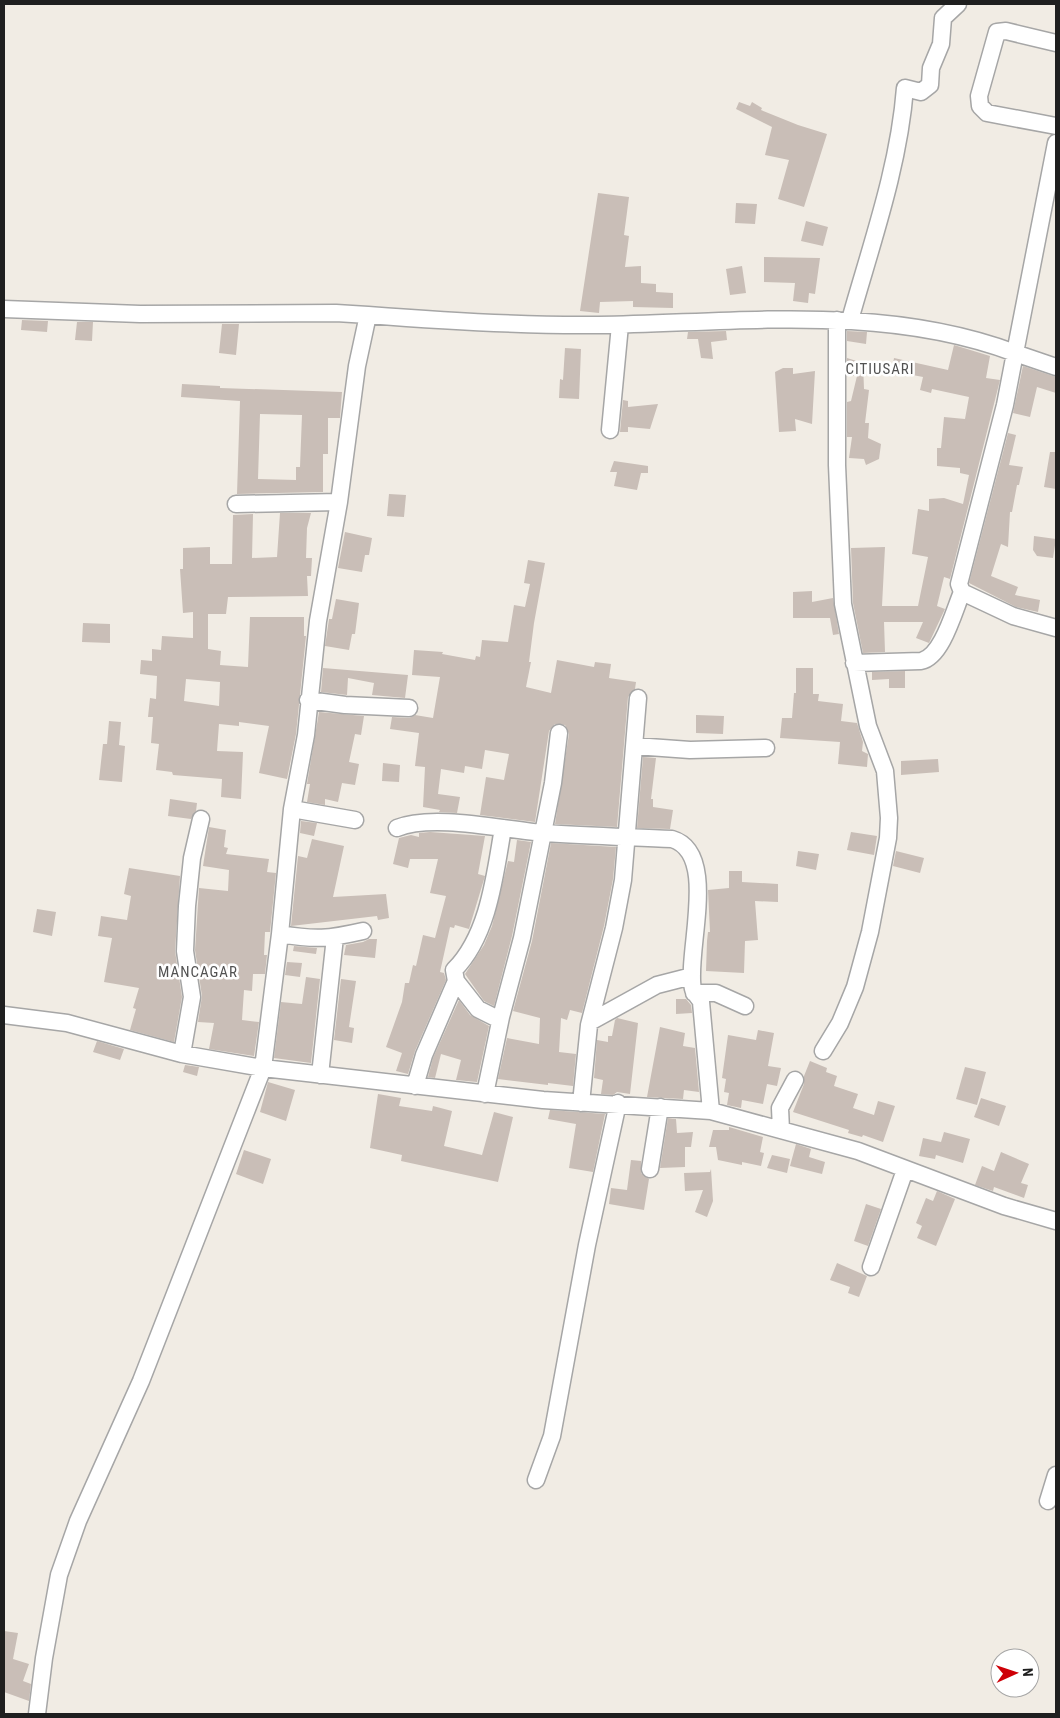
<svg xmlns="http://www.w3.org/2000/svg" width="1060" height="1718" viewBox="0 0 1060 1718" font-family="'Roboto Condensed',sans-serif">
	<style>
		.building { fill: #c9beb7; fill-rule: evenodd }
		.lines { fill: none; stroke-linecap: round; stroke-linejoin: round }
		.minor-casing { stroke: #a6a6a6; stroke-width: 19 }
		.minor { stroke: #fff; stroke-width: 16 }
		.labels { text-anchor: middle; dominant-baseline: central; stroke-width: 5; stroke-linejoin: round; paint-order: stroke }
		.quarter-label { font-size: 15px; letter-spacing: 1px; fill: #525252; stroke: #fff }
	</style>
	<rect width="100%" height="100%" fill="#f1ece4"/>
	<path class="building" d="M739 102 750 106 752 102 762 108 761 110 798 125 827 134 804 207 778 199 789 160 765 155 772 127 736 109Z
		M598 193 629 197 624 235 629 236 625 267 641 266V283L656 284V292L673 293V308L633 307V301L600 302 599 313 580 311Z
		M736 203 757 204 755 224 735 223Z
		M806 221 828 227 823 246 801 241Z
		M764 257 820 258 815 294 809 293 808 303 793 301 795 283 764 282Z
		M742 266 746 293 730 295 726 269Z
		M22 320 48 321 47 332 21 330Z
		M77 322H93L92 341 75 340Z
		M222 324H239L236 355 219 353Z
		M726 331 727 340 711 342 713 359 701 358 698 339H687L688 332Z
		M847 331 867 332 866 344 847 341Z
		M954 345 990 356 986 378 1000 380 950 579 944 577 937 606 945 609 929 643 916 638 923 622H884L885 652 863 653 853 603 851 548 885 547 882 606H918L928 557 912 554 918 509 929 511V499L944 498 963 504 969 475 960 473V468L937 466V448H941L944 417 965 419 969 397 932 389 931 393 920 390 923 377 892 371 894 358 948 370Z
		M565 348 581 349 579 399 559 398 560 379 563 380Z
		M847 358 863 363 864 389 869 390 865 423H869L868 438 881 444 879 459 866 465 864 459 849 458 852 437H847V402L851 401 857 376H847Z
		M1023 366 1056 377V393L1037 387 1030 417 1013 413Z
		M783 368H793V374L815 371 812 424 795 419 796 431 779 432 775 372Z
		M182 384 220 386V388L342 392 340 418H328V454H323V492L237 494 240 401 181 397ZM260 414 302 415 300 467H296V480L258 479Z
		M623 400 628 401V407L658 404 650 429 628 427V432H620Z
		M1008 433 1016 435 1009 465 1023 467 1019 485H1017L1012 512H1010L1008 547 1001 544 991 576 1018 587 1015 595 1040 600 1038 612 1016 607 969 583Z
		M1050 452H1056V489L1044 487Z
		M614 461 648 466V473H641L637 490 614 486 617 472H610Z
		M389 494 406 495 404 517 387 516Z
		M280 513H311L307 528 306 558H312L311 576H307L308 596 228 597 226 614H208V649L221 651 220 665 248 667 250 617H304V636H306L296 734 287 779 259 773 269 726 239 722V726L219 724 217 751 243 752 241 799 221 797 222 779 173 775 172 772 156 770 159 744 151 743 153 717H148L150 698 156 699 157 676 140 674 141 660 152 661V649L161 650 162 636 193 638V612L183 613 180 569H183V548L210 547V564H232L233 515 253 514 252 558 277 557ZM186 679 220 682 219 706 184 701Z
		M345 532 372 538 369 555H365L362 572 338 568Z
		M1034 536 1056 539 1053 558 1037 556 1033 550Z
		M528 560 545 563 534 623 529 662H531L526 687 551 693 557 660 594 667 595 662 611 664 609 678 636 682 635 689 628 697 617 827 555 824 569 734 565 725 555 724 549 731 535 822 480 815 486 777 504 780 509 754 485 750 482 769 465 766 464 773 441 769 438 794 460 797 457 813 439 812 440 810 423 807 425 767 415 766 419 733 390 729 392 717 409 718 415 715 433 718 440 677 412 675 414 650 443 652 442 654 475 660 476 656 480 657 482 640 508 642 514 605 525 607 530 584 524 583Z
		M812 591V602L833 598 839 634 833 635 830 618H793V592Z
		M336 599 359 603 355 634H352L349 650 325 646 329 619H332Z
		M83 623 110 624V643L82 642Z
		M323 668 408 675 405 698 372 695 374 683 348 678 347 695 321 692Z
		M796 668H813V694H819L818 701 843 704 841 721 857 723 863 742 862 751 868 754 867 767 838 764 840 742 780 738 782 718H792L794 693H796Z
		M905 671V688H889V679L872 680V672Z
		M319 712 364 716 361 735 355 734 349 762 359 764 355 785 342 783 338 802 325 799V805L307 802 310 784H307Z
		M696 715 724 716 723 734 696 733Z
		M109 721 121 722 119 745 125 746 122 782 99 780 103 744H107Z
		M643 757 656 758 651 799H653V807L673 810 670 829 637 828Z
		M938 759 939 772 901 775V761Z
		M383 763 400 765 399 782 382 781Z
		M170 799 197 803 196 811 191 819 168 816Z
		M301 821 317 823 314 836 300 833Z
		M209 827 226 830 224 847 228 848 226 854 269 859 267 872 276 873 270 932H265L264 955H267L265 974H253L252 991 244 990 242 1020 259 1022 254 1056 209 1049 214 1023 198 1022 202 996 195 950 199 888 228 891 229 870 203 866Z
		M430 832 485 836 478 874 485 876 469 929 455 925 454 928 450 927 440 972 444 973 446 980 415 1051 408 1074 396 1071 402 1053 386 1047 402 1002 405 983H409L413 965 416 966 423 935 435 938 446 896 430 893 438 859H410L408 868 393 864 399 838 411 835 419 837V833Z
		M851 832 877 836 874 855 847 850Z
		M312 839 344 846 333 897 386 894 389 918 378 920 377 916 291 926 298 856 307 858Z
		M517 840 531 842 512 936 494 1006 484 1001 465 974 484 945 492 926 508 861 514 862Z
		M551 843 616 847 613 879 604 926 582 1013 570 1010 567 1020 561 1018 559 1052 576 1054 573 1086 548 1083V1085L498 1079 507 1038 539 1044 540 1018 513 1011 532 941Z
		M798 851 819 854 816 870 796 866Z
		M896 851 924 858 920 873 893 866Z
		M129 868 180 876 175 951 182 997 174 1042 130 1030 136 1009 133 1008 139 988 104 982 112 938 98 936 101 916 127 920 131 896 124 894Z
		M729 871H742V882L778 884V902L755 901 758 940 745 941 744 973 706 971 707 941 708 932H710L708 890 729 888Z
		M37 909 56 912 52 936 33 932Z
		M369 939H377L375 958 344 955 346 945 363 942Z
		M294 946 317 948 316 954 293 951Z
		M287 962 302 963 300 977 285 975Z
		M306 977 320 979 311 1063 274 1058 281 1002 302 1004Z
		M341 979 356 981 349 1027 354 1028 352 1043 334 1040Z
		M676 999H686L691 1005 692 1013 676 1014Z
		M459 1000 470 1015 489 1026 477 1082 456 1080 461 1060 441 1054 435 1078 428 1077 433 1058Z
		M617 1018 638 1023 630 1094 617 1092 613 1095 601 1094 603 1080 594 1078 597 1040 608 1042V1036H612L615 1020Z
		M660 1027 685 1033 683 1046 695 1048 699 1092 684 1090 683 1099 647 1097Z
		M758 1030 774 1033 768 1066 781 1068 777 1086 767 1084 763 1104 742 1100 741 1108 727 1105 729 1093 724 1092 726 1079 722 1078 728 1035 756 1040Z
		M97 1041 124 1049 120 1060 93 1052Z
		M810 1061 827 1068 826 1072 837 1076 834 1086 858 1094 853 1108 874 1115 878 1101 895 1106 883 1142 863 1135 862 1137 848 1133 849 1130 793 1112 804 1084V1076Z
		M185 1065 199 1067 197 1076 183 1072Z
		M965 1067 986 1072 977 1105 956 1099Z
		M268 1082 295 1090 286 1121 260 1112Z
		M378 1094 401 1098 399 1106 432 1111 433 1106 452 1111 444 1146 482 1155 494 1112 513 1117 498 1182 401 1161 402 1155 370 1148Z
		M981 1098 1006 1106 999 1126 974 1117Z
		M550 1110 605 1114 593 1172 569 1168 576 1124 548 1119Z
		M668 1118 676 1119 677 1133 693 1132 691 1147H685V1167L660 1168Z
		M729 1127 763 1137 760 1152 764 1153 761 1166 742 1162V1165L718 1160 716 1147H709L713 1130H729Z
		M944 1132 970 1139 963 1163 936 1155 935 1159 919 1156 923 1138 941 1142Z
		M796 1144 811 1149 809 1157 825 1162 822 1174 790 1166Z
		M244 1150 271 1159 263 1184 236 1174Z
		M1001 1152 1029 1164 1021 1183 1028 1185 1024 1198 994 1187 993 1191 975 1185 982 1166 994 1171Z
		M772 1155 790 1159 787 1173 767 1168Z
		M631 1160 641 1161V1173L649 1179 644 1210 609 1204 611 1188 627 1190Z
		M711 1169 713 1201 707 1217 695 1212 703 1190 685 1191 684 1173 710 1172Z
		M937 1191 955 1199 936 1246 917 1238 922 1226 916 1223 926 1198 933 1201Z
		M866 1204 881 1209 868 1246 854 1241Z
		M837 1263 867 1276 859 1297 848 1293 850 1287 830 1280Z
		M4 1631 18 1633 13 1659 29 1664 23 1681 31 1684 29 1701 4 1692Z"/>
	<g class="lines">
		<defs>
			<path id="minor" d="M1056 43 1006 31 997 32 979 96 980 106 987 113 1056 126
				M4 309 140 314 336 313 368 315
				M850 320C871 245 899 167 905 88L921 92 930 85 931 68 941 44 943 18 958 4
				M1056 367 1015 353 1005 405 959 584 962 592 1013 616 1056 628
				M610 430 620 325
				M236 504 339 502
				M854 663 921 661C942 657 954 611 962 592
				M308 700 345 705 409 708
				M635 746 690 750 766 748
				M292 809 355 820
				M397 828C433 813 505 830 545 833 587 836 630 837 672 839 720 853 685 954 693 989 694 994 699 997 701 1002L711 1111
				M280 934C316 940 328 939 363 931
				M456 981 478 1009 500 1020
				M694 993H716L745 1006
				M4 1015 67 1023 182 1054 263 1068 543 1100 711 1111 858 1151 1004 1206 1056 1221
				M590 1022 657 985 692 976
				M823 1051 840 1023 855 987 870 932 888 838 889 818 885 771 868 726 843 604 837 465V320
				M182 1054 192 997 185 951 187 906 192 858 201 819
				M320 1075 335 937
				M415 1086 424 1055 456 981 454 970C489 935 495 874 503 828
				M485 1094 501 1017 522 938 553 783 559 733
				M581 1103 589 1025 614 928 623 880 638 698
				M781 1130 780 1108 795 1080
				M650 1169 660 1107
				M871 1267 905 1170
				M536 1480 552 1436 587 1245 618 1103
				M1048 1501 1056 1475
				M37 1714 44 1658 59 1575 78 1521 141 1381 263 1068 280 934 292 809 306 735 318 621 339 502 357 366 368 315C445 321 521 326 598 325 737 323 882 303 1015 353L1056 143"/>
		</defs>
		<use href="#minor" class="minor-casing"/>
		<use href="#minor" class="minor"/>
	</g>
	<g class="labels">
		<g class="quarter-label">
			<text x="880" y="369">CITIUSARI</text>
			<text x="198" y="972">MANCAGAR</text>
		</g>
	</g>
	<rect width="1060" height="1718" fill="none" stroke="#1f1f1f" stroke-width="10"/>
	<g transform="translate(1015 1673) rotate(87)"><circle r="24" fill="#ffffff" stroke="#a5a5a5"/>
	<path d="M0-4L9 19L0 12L-9 19Z" fill="#ce0007"/>
	<text y="-8" font-size="14" font-weight="bold" text-anchor="middle" fill="#1f1f1f">N</text>
	</g>
</svg>
